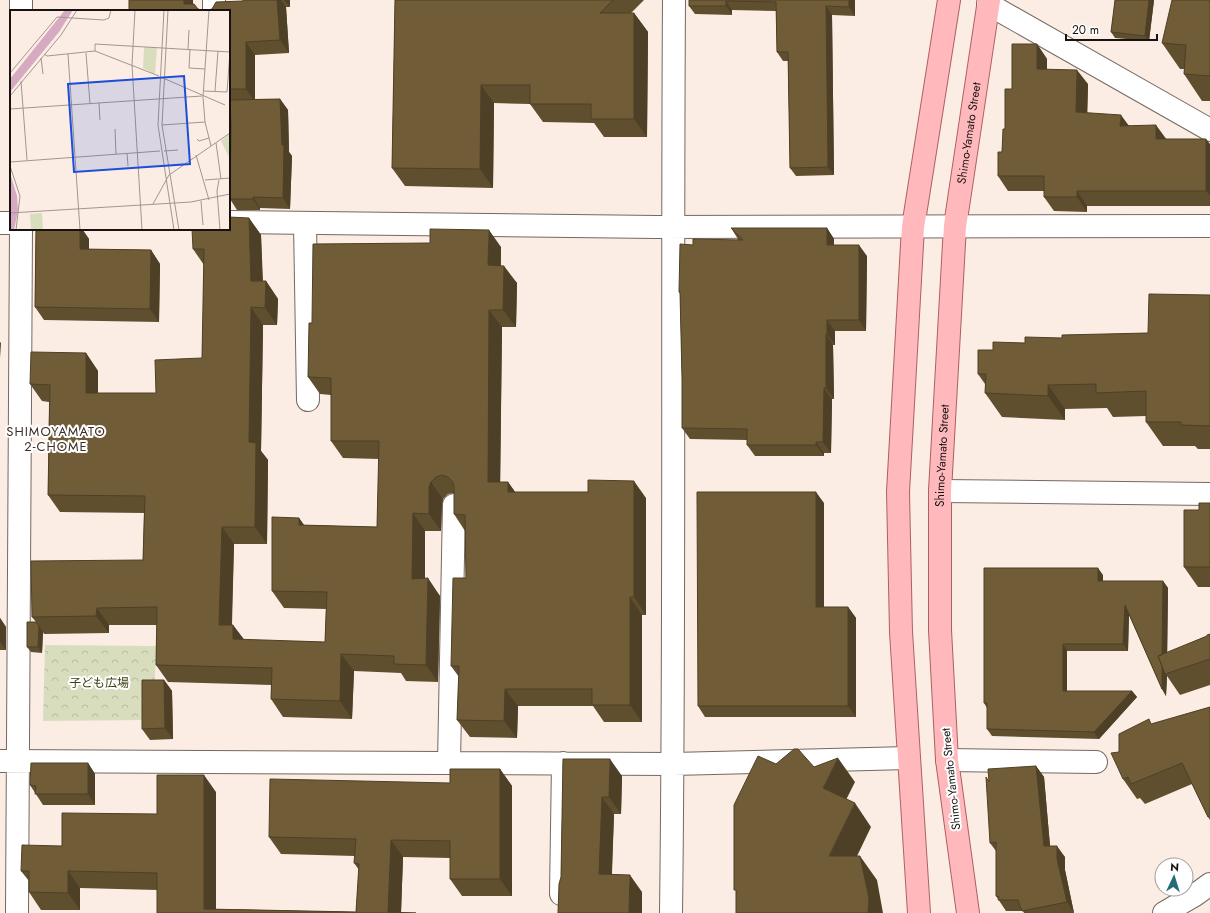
<svg xmlns="http://www.w3.org/2000/svg" width="1210" height="913" viewBox="0 0 1210 913" font-family="Jost,'Noto Sans JP',sans-serif">
	<style>
		.park { fill: url(#park-crowns) }
		.lines { fill: none; stroke-linecap: round; stroke-linejoin: round }
		.minor-casing { stroke: #756860; stroke-width: 24 }
		.tertiary-casing { stroke: #756860; stroke-width: 24 }
		.primary-casing { stroke: #ae6061; stroke-width: 24 }
		.minor { stroke: #fff; stroke-width: 22 }
		.tertiary { stroke: #fff; stroke-width: 22 }
		.primary { stroke: #ffb8bb; stroke-width: 22 }
		.wall { fill: #604f2f }
		.shaded-wall { fill: #4e4026 }
		.building { fill: #705c37; stroke: #4e4026 }
		.labels { text-anchor: middle; dominant-baseline: central; stroke-width: 4; stroke-linejoin: round; paint-order: stroke }
		.street-label { font-size: 12px; fill: #181310; stroke: #fff }
		.park-label { font-size: 12px; fill: #3c400c; stroke: #fff }
		.neighbourhood-label { font-size: 13px; letter-spacing: 1px; fill: #3b2f29; stroke: #fff }
		.inset-road { fill: none; stroke: #a1968f; stroke-width: 1 }
		.view { fill: #1d4ed8; fill-opacity: 0.15; stroke: #1d4ed8; stroke-width: 2 }
		.inset-edge { fill: none; stroke: #181310; stroke-width: 2 }
	</style>
	<defs>
		<pattern id="park-crowns" width="20" height="18" patternUnits="userSpaceOnUse"><rect width="20" height="18" fill="#d8ddbd"/><path d="M2 6a3 3 0 1 1 6 0M12 15a3 3 0 1 1 6 0" fill="none" stroke="#b9bda1"/></pattern>
	</defs>
	<rect width="100%" height="100%" fill="#fcede4"/>
	<path class="park" d="M45 645 157 646 152 720 43 721Z"/>
	<g class="lines">
		<defs>
			<path id="minor" d="M21 0V11
				M988 4 1210 130
				M214 11V0
				M229 222 657 227 1210 226
				M0 223H11
				M305 223 308 400
				M940 491 1210 494
				M947 760 1096 762
				M0 761 673 764 908 758
				M449 763 454 505
				M561 894 563 763
				M17 913 21 229
				M671 913C675 609 672 304 674 0"/>
			<path id="tertiary" d="M1164 913 1195 895 1210 884"/>
			<g id="primary">
				<path d="M919 913 901 632 898 492 913 227 949 0"/>
				<path id="s1" d="M968 913 947 760 940 630V491L955 226 989 0"/>
			</g>
		</defs>
		<use href="#minor" class="minor-casing"/>
		<use href="#tertiary" class="tertiary-casing"/>
		<use href="#primary" class="primary-casing"/>
		<use href="#minor" class="minor"/>
		<use href="#tertiary" class="tertiary"/>
		<use href="#primary" class="primary"/>
	</g>
	<path class="wall" d="M129 0H193V4L198 9 205 11 243 1V0H290V7H286L289 53 255 55V99H280L288 110 289 152 292 156 290 209 260 208V210H237L230 199 231 126 230 101H229V11H129Z
		M395 0H644L631 13H634L648 32 647 137H604L594 123 543 122 530 104 494 103 493 188 405 186 392 168Z
		M689 0H855V16L832 15 834 175 796 176 790 168 788 61H783L777 52 776 11 732 10V15L695 14 689 6Z
		M1115 0H1154L1149 41 1115 38 1111 32Z
		M1210 0V101H1202L1184 74V69H1180L1162 43Z
		M1037 44 1047 59V69L1088 84 1087 113 1128 125 1166 139 1210 144V206H1087V212L1054 211 1044 197V191H1008L998 176 1012 89Z
		M249 218 261 235 263 281H266L278 299 277 325H263L261 451 268 460 267 544H234L232 625H233L244 640 325 642 326 609 284 608 272 591 299 518 304 525 377 527 379 459 343 458 331 441V395L320 394 308 377 312 323 501 247V266L517 283 516 327H502L500 482H508L515 492 646 498V615H642V722H604L593 706H518L517 738 470 737 457 720 459 677 451 666 466 578 465 531 454 514V493L448 494 443 499 442 505 441 531H425V578L440 596 438 682 406 681 401 673 354 671 352 719 283 717 271 699V685L168 682 156 665 157 625H109V633L44 634 43 632 42 653 31 652 27 647 36 622 32 617 143 560 144 513 60 512 48 495 49 402 42 401 30 384 86 353 98 371V393H156L202 358 204 265 193 249Z
		M731 228H827L834 239V245L867 256 866 331H835V345H833L834 399H832L831 453H824V456H755L747 445V440L690 439 682 428V378L680 294 679 292 738 239Z
		M36 229H82L89 239V249L151 250 160 264 159 322 44 320 35 307Z
		M1210 295V449H1198L1195 446H1163L1146 422V416L1113 417 1107 408 1065 409V420L1002 417 985 393V384L978 374 993 350 1025 343 1062 338 1148 333Z
		M824 503V607H848L856 618V717H705L698 706Z
		M1210 503V587H1198L1184 567 1199 510Z
		M1103 575V581H1163L1168 588 1167 653 1207 636 1210 634V685L1180 695 1167 676 1166 696 1162 689 1129 615 1128 651H1067V691H1132L1137 697 1099 739 992 736 987 729V708L984 703Z
		M0 618 6 627V650H0Z
		M164 680 172 691 173 739 150 740 142 729Z
		M1210 707V820L1208 817 1192 784 1145 804 1140 798 1137 799 1123 779 1119 752 1153 724Z
		M563 759 622 776 621 814H614L612 874 642 892V913H558L561 877Z
		M88 763 95 774V805H43L30 785Z
		M1036 766 1044 777 1050 846 1065 857V870L1074 913H1024L1023 911H1006L996 896V851L990 843 989 782Z
		M500 769 512 786V896H462L450 879V858L403 857 401 913H157V890L80 888V910H41L29 892V881L21 871 62 846 157 814 216 792V909L356 912 359 870 354 863 355 856 281 854 269 837 450 783Z"/>
	<path class="shaded-wall" d="M184 0H193V11L184 4Z
		M277 0H281L286 7 289 53 280 40Z
		M284 0H290V7Z
		M849 0H855V16L849 7Z
		M1149 0H1154L1149 41 1145 36Z
		M726 1 732 10V15L726 6Z
		M826 6 832 15 834 175 828 167Z
		M634 13 648 32 647 137 634 119Z
		M246 42 255 55V102L246 89Z
		M1037 44 1047 59V84L1037 69Z
		M1077 70 1088 84 1087 127 1076 112Z
		M481 85 494 103 493 188 480 169Z
		M280 99 288 110 289 152 292 156 290 209 283 198Z
		M1121 115 1132 130 1120 126Z
		M1156 125 1167 140 1156 139Z
		M1206 139 1210 144V196L1206 191Z
		M1077 191 1087 206V212L1077 197Z
		M253 197 260 208V210L253 199Z
		M249 218 261 235 263 299 251 281Z
		M827 228 834 239V256L827 245Z
		M80 229H82L89 239V263L80 249Z
		M489 230 501 247 500 283 488 265Z
		M859 245 867 256 866 331 859 320Z
		M151 250 160 264 159 322 150 309Z
		M504 266 517 283 516 327 503 310Z
		M266 281 278 299 277 325 265 308Z
		M251 307 263 325 261 451 268 460 267 544 255 527 249 442Z
		M489 310 502 327 500 499 488 482Z
		M827 320 835 331V345L827 334Z
		M826 334 833 345 834 399 826 388Z
		M0 342 1 343 0 358Z
		M86 353 98 371V410L86 393Z
		M1048 385 1065 409V420L1048 396Z
		M824 388 832 399 831 453 823 442Z
		M816 442 824 453V456L816 445Z
		M634 481 646 498V615L634 597Z
		M431 482 443 499 442 505 441 531 429 514V487Z
		M508 482 521 500 508 492Z
		M816 492 824 503V618L816 607Z
		M413 513 425 531V596L412 579Z
		M299 518 311 535 299 525Z
		M222 527 234 544 231 642 219 625Z
		M1098 568 1103 575V587L1098 581Z
		M428 578 440 596 438 682 426 665Z
		M1163 581 1168 588 1167 673 1165 674 1167 676 1166 696 1162 689Z
		M630 597 642 615V722L630 705Z
		M1125 605 1129 612 1128 651 1123 644Z
		M848 607 856 618V717L848 706Z
		M97 608 109 625V633L96 616Z
		M0 618 6 627V650L0 642Z
		M233 625 246 642 233 639Z
		M39 626 43 632 42 653 38 647Z
		M1063 644 1067 651V697L1063 691Z
		M341 654 354 671 352 719 340 701Z
		M164 680 172 691 173 739 165 728Z
		M505 689 518 706 517 738 504 721Z
		M1132 691 1137 697 1099 739 1094 732Z
		M838 758 855 782 840 812 823 788Z
		M610 759 622 776 621 814 609 797Z
		M88 763 95 774V805L88 794Z
		M1036 766 1044 777 1051 857 1044 846Z
		M500 769 512 786V896L500 879Z
		M204 775 216 792V913L204 909Z
		M602 797 614 814 611 891 599 874Z
		M855 803 871 827 846 879 829 856Z
		M391 840 403 857 401 913 388 912Z
		M1057 846 1065 857V870L1074 913 1067 902 1057 859Z
		M860 856 877 880 883 913H868Z
		M68 871 80 888V910L68 893Z
		M630 875 642 892V913H629Z"/>
	<path class="building" d="M129 0H184V4H194L198 9 205 11 212 9 216 2 243 1V0H277L280 40 246 42V89H229V11H129Z
		M395 0H613L600 13H634V119H591V104H530V85H481L480 169 392 168Z
		M689 0H849V7L826 6 828 167 790 168 788 52H777L776 2 726 1V6H689Z
		M1115 0H1149L1145 36 1111 32Z
		M1172 0H1210V76L1184 74 1186 45 1162 43Z
		M1012 44H1037V69L1077 70 1076 112 1121 115 1120 126 1156 125V139H1206V191H1077V197H1044V176H998V152H1002L1003 129H1005V89H1012Z
		M280 99 282 145H284L283 198 253 197V199H230L231 126 230 100Z
		M229 217 249 218 251 281H266L265 308 251 307 249 442 256 443 255 527H222L219 625H233V639L325 642 327 592 272 591V517L299 518V525L377 527 379 441H331V378L308 377 309 323H312L313 244 430 243V229L489 230 488 265 504 266 503 310H489L488 482H508V492H588V480L634 481V597H630V705H592V689H505L504 721 457 720 459 666H451L453 578H466L465 515 454 514V488L453 482 448 477 442 475 436 477 431 482 429 487V514L413 513 412 579 428 578 426 665 394 664V656L341 654 340 701 271 699 272 668 156 665 157 607 97 608 96 616 32 617 31 561 143 560 145 496 48 495 50 385 30 384 31 352 86 353V393H156L155 360 202 358 204 249H193L192 229H229Z
		M731 228H827V245H859V320H827V334H826V388H824L823 442H816V445H747V429L682 428V378L680 292H679L680 244 693 245V239L743 240Z
		M36 229H80V249L151 250 150 309 35 307Z
		M1149 294 1210 295V426L1181 425V422H1146V391L1096 393V384L1048 385V396L985 393 986 374H978V350H993V342L1025 343V337L1062 338V335L1148 333Z
		M697 492H816V607H848V706H698Z
		M1199 503H1210V567H1184V510H1199Z
		M984 568H1098V581H1163L1162 655 1158 656 1162 666V689L1125 605 1123 644H1063V691H1132L1094 732 987 729V703H984Z
		M27 622H36L39 626 38 647H27Z
		M1210 634V659L1165 674 1158 656 1207 636V635Z
		M142 680H164L165 728 142 729Z
		M1210 707V815L1208 817 1182 763 1131 784 1128 777 1123 779 1111 753 1119 752V734L1149 719 1151 724Z
		M794 749H798L814 767 838 758 823 788 855 803 829 856H860L869 898 868 913H736V890H734V805L758 756 776 764Z
		M563 759H610L609 797H602L599 874 630 875 629 913H558L559 884 561 877Z
		M31 763H88V794H35L36 786 30 785Z
		M1036 766 1044 846H1057V859L1067 902 1022 911 1018 900H998L999 897 996 896V842L990 843 986 777 989 782 988 769Z
		M450 769H500V879H450V841L391 840 388 912 416 913H157V873L68 871V893L29 892V871H21L22 845 62 846V813L157 814V775H204V909L356 912 359 864 354 863 356 839 269 837 270 779 450 783Z"/>
	<g class="labels">
		<g class="street-label">
			<text stroke="none"><textPath href="#s1" startOffset="783">Shimo-Yamato Street</textPath></text>
			<text stroke="none"><textPath href="#s1" startOffset="459">Shimo-Yamato Street</textPath></text>
			<text transform="translate(951 779) rotate(-96)">Shimo-Yamato Street</text>
		</g>
		<g class="park-label">
			<text x="99" y="683">子ども広場</text>
		</g>
		<g class="neighbourhood-label">
			<text x="56" y="431">SHIMOYAMATO<tspan x="56" dy="15">2-CHOME</tspan></text>
		</g>
	</g>
	<g transform="translate(10 10)">
		<rect width="220" height="220" fill="#fcede4"/>
		<path d="M134 37 147 38 145 64 133 58ZM219 124 220 127V149L211 131ZM32 203 33 220H21L20 204Z" fill="#d8ddbd"/>
		<path d="M55 0H63L49 22 0 82V69ZM0 163 7 186 8 201 4 220H0Z" fill="#d6aac0"/>
		<path class="inset-road" d="M125 0 122 55 132 220M154 0 148 115 164 220M158 0 152 115 169 220M199 0 193 87 195 112 201 136M178 39 179 20M180 39 179 58 195 59M85 41V34L220 42M76 43 80 94M34 44 37 46 85 41 149 66M58 44 70 220M31 48 33 64M0 63 47 7 94 10 99 8 101 0M153 68 215 95M11 71 17 150M194 81 217 82 220 42M205 81 208 41M0 86 51 25 67 0M89 93 90 110M0 99 192 86M152 115 195 112M105 119 106 144M187 129 189 131 199 128M206 133 211 169M154 141 168 140M117 143 118 156M186 145 199 190M0 152 150 141M0 156 10 186 6 220M195 170 220 168M209 170 207 181 210 220M191 191 193 215M143 194 159 165 220 123M0 203 181 192 220 184"/>
		<path class="view" d="M174 66 180 154 64 162 58 74Z"/>
		<rect width="220" height="220" class="inset-edge"/>
	</g>
	<g transform="translate(1174 877) rotate(4)"><circle r="19" fill="#ffffff" stroke="#a3a19f"/>
	<path d="M0-3L7 15L0 10L-7 15Z" fill="#246d78"/>
	<text y="-6" font-size="11" font-weight="bold" text-anchor="middle" fill="#181310">N</text>
	</g>
	<path d="M1066 34v6h91v-6" fill="none" stroke="#181310" stroke-width="2"/>
	<text x="1072" y="34" font-size="12" fill="#181310" stroke="#ffffff" stroke-width="3" paint-order="stroke">20 m</text>
</svg>
